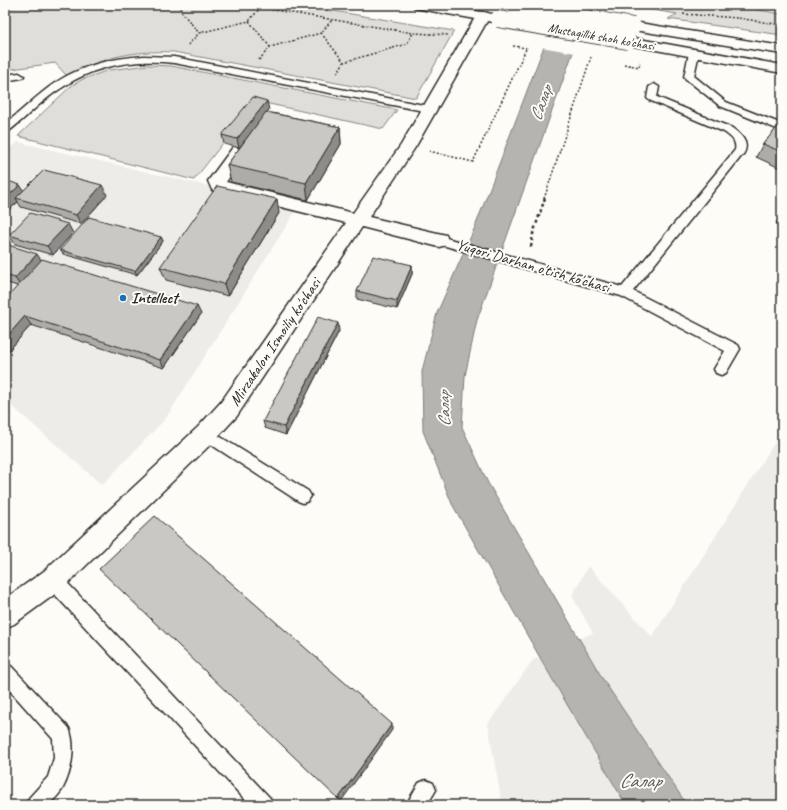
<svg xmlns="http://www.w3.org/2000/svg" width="787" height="810" viewBox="0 0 787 810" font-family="Caveat,sans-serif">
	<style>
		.built { fill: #edece8 }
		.green { fill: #dfdeda; stroke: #858482 }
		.water { fill: #b5b4b1; stroke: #7e7d7b }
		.pier { fill: #fdfcf7 }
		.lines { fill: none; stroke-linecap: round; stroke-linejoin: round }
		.service-casing { stroke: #2b2b2b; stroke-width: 3 }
		.minor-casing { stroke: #2b2b2b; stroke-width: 3 }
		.primary-casing { stroke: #2b2b2b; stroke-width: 3 }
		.path-far1 { stroke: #2b2b2b; stroke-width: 1.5; stroke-dasharray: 2 2; stroke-linecap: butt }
		.path { stroke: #2b2b2b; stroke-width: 2.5; stroke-dasharray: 3 3; stroke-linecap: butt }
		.service { fill: #fdfcf7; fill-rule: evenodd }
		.minor { fill: #fdfcf7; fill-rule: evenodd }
		.primary { fill: #fdfcf7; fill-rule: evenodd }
		.rail-casing { stroke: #2b2b2b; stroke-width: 3 }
		.rail { stroke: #fdfcf7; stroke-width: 2; stroke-dasharray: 6; stroke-linecap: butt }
		.primary-bridge-casing { stroke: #2b2b2b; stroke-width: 18; stroke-linecap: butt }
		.primary-bridge { stroke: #fdfcf7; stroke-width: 16 }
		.wall { fill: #adaca9; stroke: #2b2b2b }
		.shaded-wall { fill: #8d8c89; stroke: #2b2b2b }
		.building { fill: #c9c8c4; stroke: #2b2b2b }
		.poi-dot { fill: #1f6fb2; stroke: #fdfcf7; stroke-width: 1.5 }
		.labels { text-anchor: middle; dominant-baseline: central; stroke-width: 4; stroke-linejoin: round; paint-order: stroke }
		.far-street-label { font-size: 13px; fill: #2b2b2b; stroke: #fdfcf7 }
		.street-label { font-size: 16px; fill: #2b2b2b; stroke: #fdfcf7 }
		.poi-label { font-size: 16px; font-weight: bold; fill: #2b2b2b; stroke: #fdfcf7; text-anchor: start }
		.water-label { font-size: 17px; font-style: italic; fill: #5b5b5a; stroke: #fdfcf7 }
		.near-water-label { font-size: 20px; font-style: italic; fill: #5b5b5a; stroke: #fdfcf7 }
	</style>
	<rect width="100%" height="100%" fill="#fdfcf7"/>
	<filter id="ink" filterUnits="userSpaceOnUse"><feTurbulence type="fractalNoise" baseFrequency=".025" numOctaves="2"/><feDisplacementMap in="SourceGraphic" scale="8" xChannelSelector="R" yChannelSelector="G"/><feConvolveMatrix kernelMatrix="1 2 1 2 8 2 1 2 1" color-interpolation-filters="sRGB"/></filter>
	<g filter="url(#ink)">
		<path class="built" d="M18 142 298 207 166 418 102 485 5 400V152Z
			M782 431V805H502L488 724 533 660 593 633 572 596 588 566 652 637Z"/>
		<path class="green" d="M5 5H297L454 31 416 98 174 52C131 50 104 58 66 75L55 63 5 70Z
			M623 5H728L782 14V35L668 19 677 14Z
			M148 65 171 66 397 110 383 129 256 101 194 180 18 136 71 86 83 79 109 70Z"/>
		<path class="water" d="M561 5H590L477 320 465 376 462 427 488 483 604 681 687 805H626L558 689 452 504 423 431 422 371 437 313 475 227 543 49Z"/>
		<path class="pier" d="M559 5H592L575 53 541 47Z"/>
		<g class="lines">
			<defs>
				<path id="service" d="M694 50 699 53 694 76 726 102 782 124V131L720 106 686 79 684 77 689 53Z
					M144 56 174 57 429 106 434 109 429 112 174 63C135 59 96 65 63 87 43 99 27 117 9 131L5 132V124C22 111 37 95 55 83 82 65 113 58 144 56Z
					M19 73 24 76 22 78 5 81V75Z
					M654 84 659 87 657 97 732 128C740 134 750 142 744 153L633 291 738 345 740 349 726 373 721 375 716 373 714 369 725 351 621 296 435 243 433 240 435 237 439 236 622 287 735 150C737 141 731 137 724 132L649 100 647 98 649 87Z
					M206 428 308 491 311 496 308 501 303 503 298 501 201 438 199 434 201 430Z
					M53 572 59 574 270 798 273 805H250L47 586 45 580 47 574Z
					M5 663 11 666 69 728C76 746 72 771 63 788 60 794 53 800 49 805H26L29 798 48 777 54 758 53 739 5 685Z
					M426 780 433 783 436 790 427 805H406L419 783Z"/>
				<path id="minor" d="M483 12 488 13 490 16 416 146 369 217 446 235 448 240 446 245 439 247 362 227 237 416 214 441 62 589 14 624 5 628V599L44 571 198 427 221 402 346 223 212 190 208 181 239 139 245 138 251 139 253 143 226 182 353 213 401 145 476 16 478 13Z"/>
				<path id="primary" d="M413 5H442L498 15 503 16 505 19 503 22 498 23 420 9 415 8Z
					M633 22 782 46V54L628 29 626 26 628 23Z
					M628 37 782 65V73L623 44 621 41 623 38Z"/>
			</defs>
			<use href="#service" class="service-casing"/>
			<use href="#minor" class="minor-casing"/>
			<use href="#primary" class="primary-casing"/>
			<path class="path-far1" d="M184 5 180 10 199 33
				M244 5 413 33 449 35
				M683 14 738 18 782 25
				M249 21 270 47
				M321 33 344 62
				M188 45 199 33 249 21 260 8
				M513 46 526 48
				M259 60 270 47 321 33 332 20
				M624 64 639 67 640 62
				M337 73 344 62 407 44 413 33
				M429 151 473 162 527 47
				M544 199 591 57"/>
			<path class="path" d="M531 247 533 234 545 198"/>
			<use href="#service" class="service"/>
			<use href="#minor" class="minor"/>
			<use href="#primary" class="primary"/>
			<defs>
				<path id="rail" d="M757 5 782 9"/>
			</defs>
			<use href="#rail" class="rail-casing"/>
			<use href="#rail" class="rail"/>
			<defs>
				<path id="primary-bridge" d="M512 5 633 26
					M498 19 628 41"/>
			</defs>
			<use href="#primary-bridge" class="primary-bridge-casing"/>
			<use href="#primary-bridge" class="primary-bridge"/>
		</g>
		<path class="wall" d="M269 110 267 112 340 127 341 144 308 200 231 182 227 165 248 136 239 148 224 144 222 135Z
			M782 122V169L756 157 763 144Z
			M20 185 23 191 107 195 81 224 21 207 18 202 5 213Z
			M279 213 228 296 166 280 160 267Z
			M782 214V226L776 223Z
			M73 233 53 255 15 244 9 235Z
			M161 237 163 241 137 275 63 254 60 250Z
			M5 244 41 260 201 314 164 368 31 325 5 355 17 286 5 282Z
			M412 265V274L397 309 357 299V291Z
			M339 331 286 435 265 428 263 421Z"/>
		<path class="shaded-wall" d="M267 101 269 110 239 148 237 139Z
			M340 127 341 144 308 200 306 183Z
			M20 185 26 194 16 198 18 202 5 213V199Z
			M102 185 107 195 81 224 76 215Z
			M277 199 279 213 228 296 224 284Z
			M68 224 73 233 53 255 47 246Z
			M161 237 163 241 137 275 135 271Z
			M37 254 43 263 21 287 15 278Z
			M412 265V274L397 309V301Z
			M197 306 201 314 164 368 160 360Z
			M25 316 31 325 5 355V339Z
			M338 323 339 331 286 435 284 427Z
			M392 724V730L342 800 338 799Z"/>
		<path class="building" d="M253 97 267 101 237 139 222 135Z
			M266 112 340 127 306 183 227 165Z
			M782 122V152L763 144Z
			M44 170 102 185 76 215 16 198Z
			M5 180 20 185 5 199Z
			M217 186 277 199 224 284 160 267Z
			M30 213 68 224 47 246 9 235Z
			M782 214V220L779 218Z
			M89 217 161 237 135 271 60 250Z
			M5 244 37 254 15 278 5 275Z
			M373 256 412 265 397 301 357 291Z
			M42 259 197 306 160 360 25 316 5 339V300Z
			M318 317 338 323 284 427 263 421Z
			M155 516 392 724 338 799 99 569Z"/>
	</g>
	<circle class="poi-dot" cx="123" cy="298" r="4"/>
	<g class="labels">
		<g class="far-street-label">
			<text transform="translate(601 37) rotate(10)">Mustaqillik shoh ko'chasi</text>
		</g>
		<g class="street-label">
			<text transform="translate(533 266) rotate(16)">Yuqori Darhan o'tish ko'chasi</text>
			<text transform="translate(275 342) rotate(-56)">Mirzakalon Ismoiliy ko'chasi</text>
		</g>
		<g class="poi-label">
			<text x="131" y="298">Intellect</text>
		</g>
		<g class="water-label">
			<text transform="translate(541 103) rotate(-70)">Салар</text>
			<text transform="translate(444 409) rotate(-92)">Салар</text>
		</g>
		<g class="near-water-label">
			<text x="640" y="780">Салар</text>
		</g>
	</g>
	<rect width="787" height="810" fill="none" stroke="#fdfcf7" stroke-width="20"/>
	<rect x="10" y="10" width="767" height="790" fill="none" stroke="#2b2b2b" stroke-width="1.5" filter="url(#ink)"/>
</svg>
